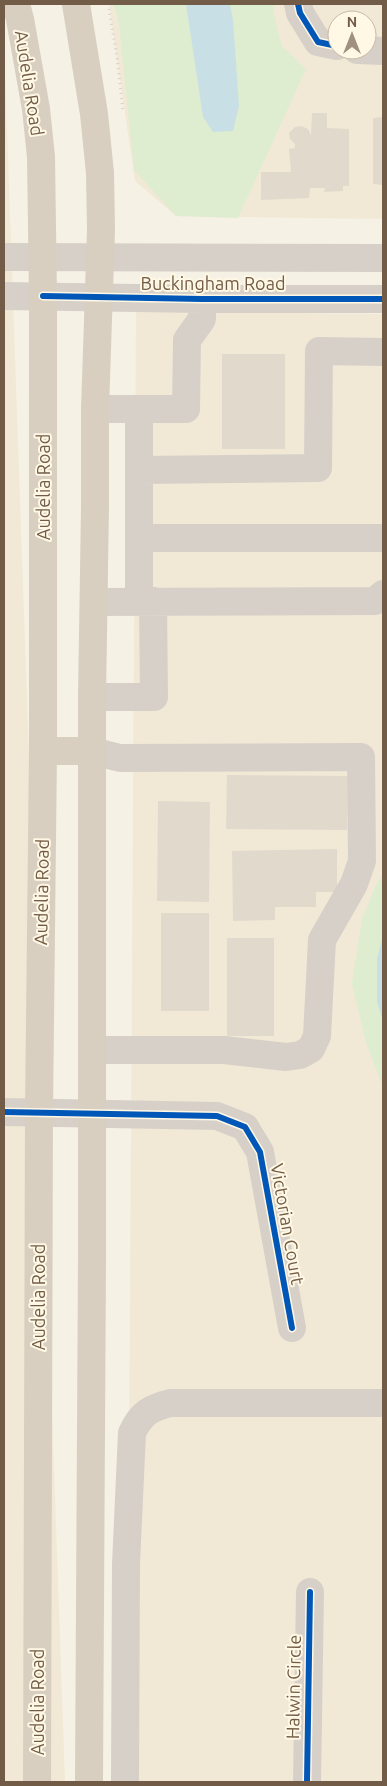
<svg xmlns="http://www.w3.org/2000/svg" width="387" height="1786" viewBox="0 0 387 1786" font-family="Ubuntu,sans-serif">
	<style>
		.residential { fill: #f1e9d5; fill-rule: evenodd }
		.green { fill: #deedd0 }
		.water { fill: #c8e0e5 }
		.building { fill: #e2d9cd }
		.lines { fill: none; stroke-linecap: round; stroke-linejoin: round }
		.path { stroke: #d7d0c9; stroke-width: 3; stroke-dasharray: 1 4; stroke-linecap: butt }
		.minor { stroke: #d7d0c9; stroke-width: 28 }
		.major { stroke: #d8cfc1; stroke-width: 28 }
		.cycleway-casing { stroke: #fff8e5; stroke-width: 9 }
		.cycleway { stroke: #0057b8; stroke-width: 6 }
		.labels { text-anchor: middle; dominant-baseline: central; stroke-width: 4; stroke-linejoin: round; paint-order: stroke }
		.street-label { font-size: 18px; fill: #725c47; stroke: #fff8e5 }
	</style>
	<rect width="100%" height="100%" fill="#f6f1e5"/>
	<path class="residential" d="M109 4H383V219L176 216 135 181ZM337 20H367V50H337Z
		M4 44 65 1782H4Z
		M136 311 383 314V1782H127Z"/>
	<path class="green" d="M114 4H273L274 15 282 46 306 69 238 218 176 216 134 170 119 24Z
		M383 874V1087L366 1043 352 984 362 919 376 885Z"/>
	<path class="water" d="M186 4H230L233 20 239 106 233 131 213 132 203 117Z
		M383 935V1021L377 1002V959Z"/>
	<path class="building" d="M312 113H327V128L349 129V186H343V191L324 192 325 188H310L309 198 261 200V172H291L289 149 295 148V144L290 139 289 133 295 127 301 126 308 129 311 135Z
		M383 117V185L373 184V118Z
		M222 354H285V449H222Z
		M227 775 348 776 347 830 226 829Z
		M158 801 210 802 209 902 157 901Z
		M337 849V892H316V907H275V920L233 921 232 851Z
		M161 913H209V1011H161Z
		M227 938H274V1036H227Z"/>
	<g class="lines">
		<path class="path" d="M108 4 117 57 123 112"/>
		<path class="minor" d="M298 4 300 13 318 42 337 46
			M357 50 383 51
			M4 257 383 258
			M4 296 202 299H383
			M95 409H186L187 340 202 319V299
			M139 409V601
			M139 470 318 468 319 351 383 352
			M139 538H383
			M94 602 375 601 383 594
			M92 697H154L153 601
			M92 751 120 758 361 757 362 861 354 884 322 940 317 1036 311 1049 300 1055 286 1057 224 1050H92
			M4 1112 217 1116 245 1127 260 1152 292 1328
			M125 1782 126 1564 132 1433C141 1413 151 1408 170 1403H383
			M307 1782 310 1592"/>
		<path class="major" d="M16 4 20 19 36 109 41 157 43 296V751L39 1112 37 1782
			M76 4 94 114 100 173 101 230 95 409V507L92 697V1254L89 1782
			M43 751H92"/>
		<defs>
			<path id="cycleway" d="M298 4 300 13 318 42 337 46
				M43 296 202 299H383
				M4 1112 217 1116 245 1127 260 1152 292 1328
				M307 1782 310 1592"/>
		</defs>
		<use href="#cycleway" class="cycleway-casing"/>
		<use href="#cycleway" class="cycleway"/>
	</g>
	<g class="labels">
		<g class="street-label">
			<text transform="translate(30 83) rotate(81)">Audelia Road</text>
			<text x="213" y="283">Buckingham Road</text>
			<text transform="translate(43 487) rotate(-90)">Audelia Road</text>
			<text transform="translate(41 892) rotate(-89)">Audelia Road</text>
			<text transform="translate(288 1224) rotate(80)">Victorian Court</text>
			<text transform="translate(38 1297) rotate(-90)">Audelia Road</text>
			<text transform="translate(293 1687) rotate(-89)">Halwin Circle</text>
			<text transform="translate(37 1702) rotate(-90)">Audelia Road</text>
		</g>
	</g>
	<rect width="387" height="1786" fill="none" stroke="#725c47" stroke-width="10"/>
	<g transform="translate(352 35)"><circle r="24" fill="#fff8e5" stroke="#c7baa6"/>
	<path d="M0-4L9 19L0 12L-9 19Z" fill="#a0907e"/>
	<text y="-8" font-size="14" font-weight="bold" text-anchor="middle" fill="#725c47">N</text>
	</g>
</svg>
